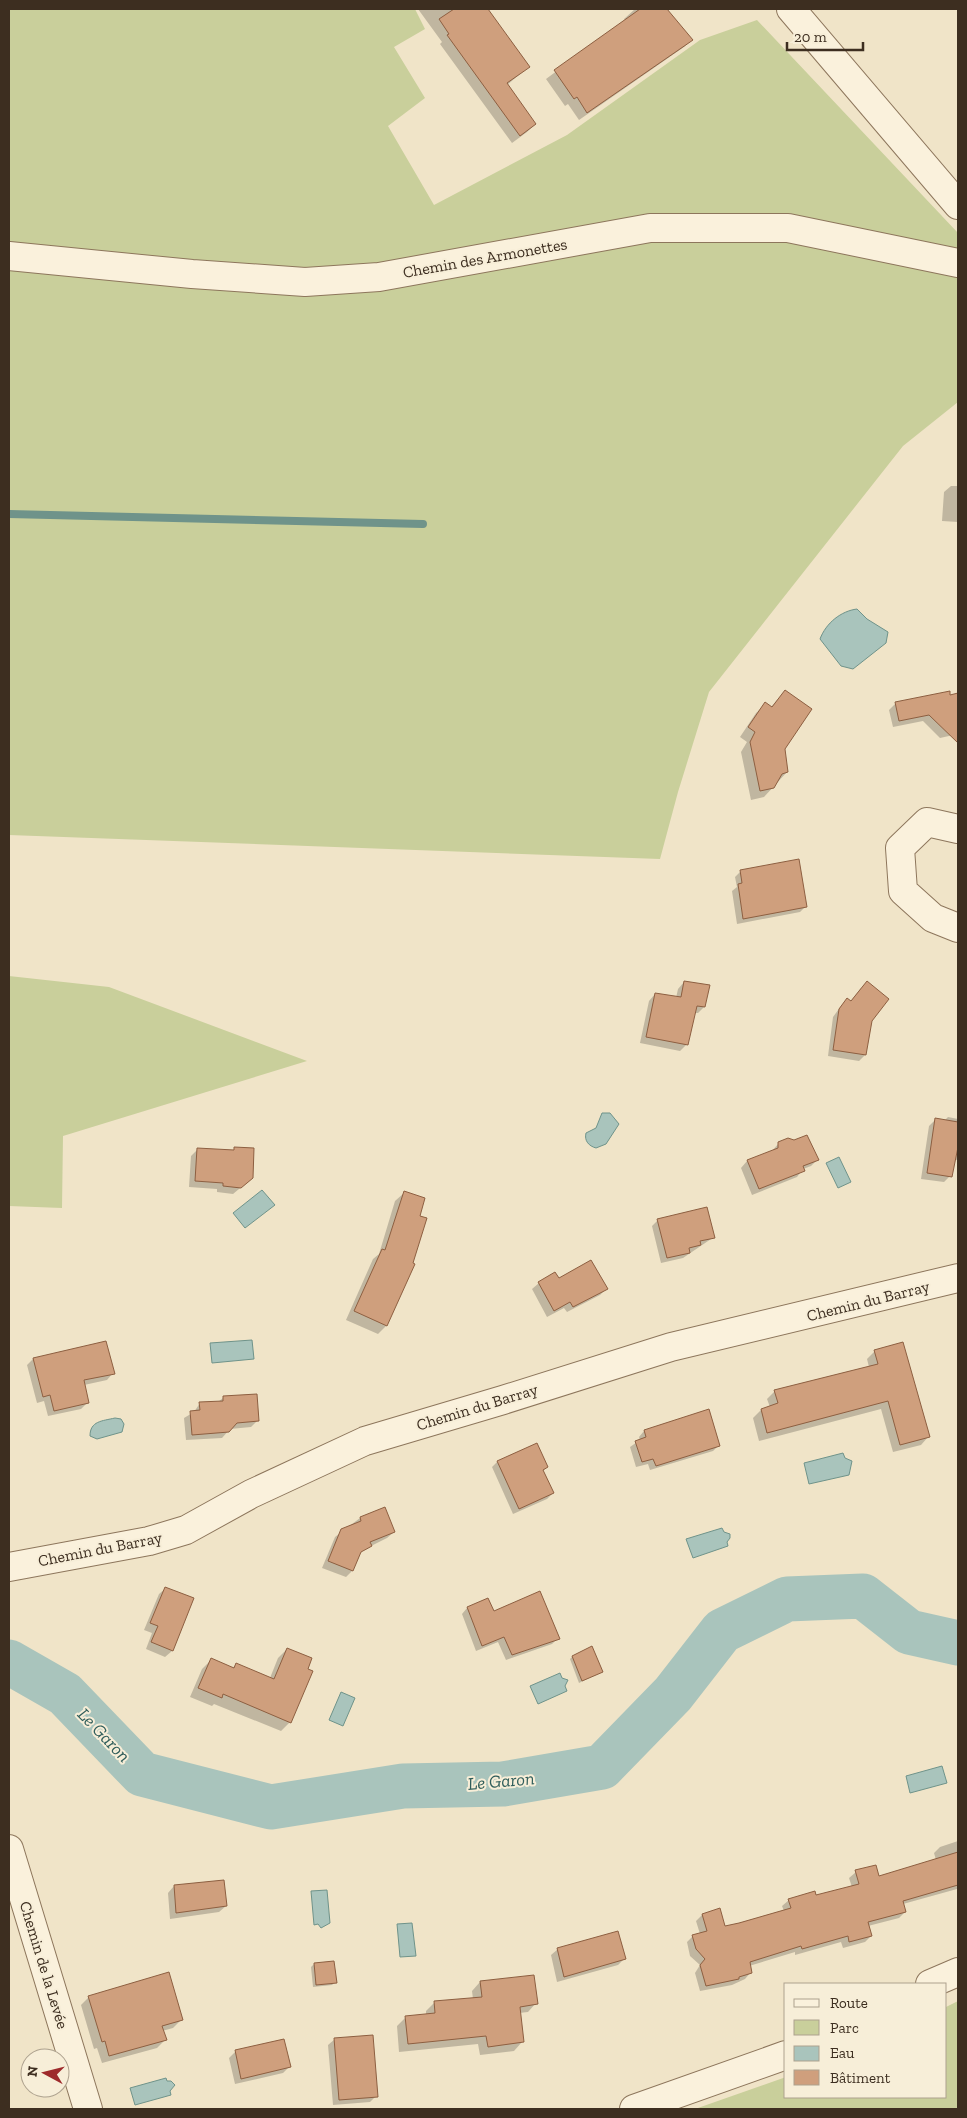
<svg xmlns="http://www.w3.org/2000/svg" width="967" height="2118" viewBox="0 0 967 2118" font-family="'Zilla Slab',serif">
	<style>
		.green { fill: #c9cf9b }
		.water { fill: #a9c4bc; stroke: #6f938a }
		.shadow { fill: #0003 }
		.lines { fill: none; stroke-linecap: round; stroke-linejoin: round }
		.stream { stroke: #6f938a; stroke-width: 8 }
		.river { stroke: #a9c4bc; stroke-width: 45 }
		.building { fill: #cf9f7d; stroke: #8d5f41 }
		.minor-casing { stroke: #8d765c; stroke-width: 30 }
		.minor { stroke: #faf1dc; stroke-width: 28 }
		.labels { text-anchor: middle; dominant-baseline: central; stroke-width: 4; stroke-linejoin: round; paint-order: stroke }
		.street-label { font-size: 16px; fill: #3d2e20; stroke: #f7eed8 }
		.water-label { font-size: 18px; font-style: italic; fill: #2f5d5a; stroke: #f7eed8 }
	</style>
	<rect width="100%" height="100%" fill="#f0e4c8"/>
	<path class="green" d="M9 9H415L425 29 394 47 425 98 388 126 434 205 567 135 700 40 757 20 958 233V402L903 446 709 692 678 792 660 859 9 835Z
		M9 976 109 987 307 1061 63 1136 62 1208 9 1206Z
		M958 2001V2109H695L786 2077V2097H946V2007Z"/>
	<path class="water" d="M857 609 867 619 888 632 886 643 853 669 841 666 820 639C826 623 841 611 857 609Z
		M602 1113H610L619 1124 606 1144 596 1148C589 1146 584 1141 586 1133L596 1128Z
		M839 1157 851 1182 838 1188 826 1163Z
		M262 1190 275 1205 245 1228 233 1213Z
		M252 1340 254 1359 212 1363 210 1343Z
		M115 1418 121 1419 124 1424 122 1432 97 1439 90 1436C90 1421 102 1421 115 1418Z
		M843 1453 845 1458 852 1461 849 1475 809 1484 804 1463Z
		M722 1528 724 1532 730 1534V1538L727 1542 728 1546 693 1558 686 1539Z
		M560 1673 562 1678 568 1680 565 1686 567 1691 538 1704 530 1686Z
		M341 1692 355 1698 343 1726 329 1720Z
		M942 1766 947 1783 910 1793 906 1776Z
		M327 1890 330 1923 321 1928 318 1924 314 1925 311 1891Z
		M412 1923 416 1956 400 1957 397 1924Z
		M166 2078 167 2081H171L175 2085 170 2091 171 2095 135 2105 130 2088Z"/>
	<path class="shadow" d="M418 9H486L528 67 507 85 535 124 527 132 512 143 440 44 442 42Z
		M635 9H666L691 40 684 47 579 120 568 104 565 106 546 79 625 20 624 19Z
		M951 486H958V522L942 521 944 492Z
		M785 691 783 749 787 772 764 797 751 800 741 752 747 742 740 737 756 713 766 704 771 707Z
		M958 695V734L940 738 923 721 893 727 889 710 896 703Z
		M741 871 806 906 800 912 737 924 732 891 737 887 735 877Z
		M684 982 704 1007 698 1013H694L687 1044 680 1051 640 1043 649 1001 655 994 676 998 678 989Z
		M861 988 870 1020 865 1055 859 1061 828 1056 833 1017 841 1006 847 1000 850 1002Z
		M948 1117 958 1119V1160H955L950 1176 944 1182 921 1179 929 1126 935 1120 944 1121Z
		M779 1143 817 1160 811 1166 803 1169 797 1177 752 1195 741 1168 747 1161 772 1151Z
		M198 1149 232 1152 235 1149 245 1184 233 1194 217 1192V1189L189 1187 191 1156Z
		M404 1193 386 1326 378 1334 346 1320 373 1259 379 1254 395 1201Z
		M658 1220 714 1237 683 1258 661 1263 652 1226Z
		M558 1280 606 1289 600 1295 567 1312 564 1308 547 1317 532 1289 539 1283Z
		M875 1351 928 1437 921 1445 893 1452 881 1409 759 1441 753 1418 761 1410 770 1407 767 1399 775 1391 869 1367 867 1359Z
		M33 1359 113 1373 107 1380 84 1385 88 1402 81 1409 48 1416 44 1401 37 1403 27 1365Z
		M223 1398 257 1421 251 1427 230 1429 222 1438 186 1440 184 1418 194 1412 200 1403 218 1402Z
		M644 1431 719 1445 713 1451 650 1470 648 1464 636 1467 630 1447 640 1440 639 1437Z
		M536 1444 547 1467 543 1471 553 1493 547 1499 513 1514 492 1467 497 1462Z
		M360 1518 394 1532 387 1538 355 1554 359 1555 352 1571 346 1577 322 1568 335 1537Z
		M166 1588 193 1599 172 1651 165 1657 146 1649 152 1633 144 1630 159 1594Z
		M467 1608 493 1613 558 1638 552 1644 506 1660 498 1642 476 1651 462 1614Z
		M287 1649 290 1722 281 1731 214 1704 212 1706 190 1697 202 1669 211 1660 232 1669 236 1664 270 1678 278 1658Z
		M572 1657 601 1672 579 1683 570 1659Z
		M958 1841V1895L957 1889 903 1904 905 1912 899 1918 868 1926 871 1936 865 1942 843 1948 841 1942 795 1955V1952L749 1966 751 1972 745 1979 732 1985 700 1991 695 1973 700 1965 690 1956 687 1942 693 1936 700 1934 696 1921 702 1915 724 1927 784 1911 782 1906 789 1900 815 1896 852 1887 849 1878 856 1872 878 1878 936 1860 934 1853 940 1847Z
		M174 1886 226 1906 219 1912 170 1919 168 1893Z
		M558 1949 624 1959 618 1965 557 1982 551 1955Z
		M314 1964 335 1982 332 1985 313 1987 311 1967Z
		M480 1982 536 2003 528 2012 519 2013 522 2042 514 2051 480 2055 478 2044 399 2052 397 2026 406 2017 426 2015V2011L434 2003 473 1999 472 1991Z
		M89 1997 181 2020 173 2028 162 2031 165 2040 157 2048 102 2063 97 2048 94 2049 81 2005Z
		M335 2039 376 2096 370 2102 333 2105 328 2045Z
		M236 2051 289 2067 283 2073 235 2084 229 2058Z"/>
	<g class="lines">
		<path class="stream" d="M9 514 423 524"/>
		<path class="river" d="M9 1662 65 1694 142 1774 271 1807 403 1786 503 1784 602 1767 673 1694 722 1631 787 1599 863 1596 909 1632 958 1643"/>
	</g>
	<path class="building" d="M454 9H488L530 67 507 83 536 124 520 136 447 35 449 34 439 19Z
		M640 9H667L693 40 587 113 577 97 574 99 554 70Z
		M785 690 812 709 785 749 788 772 782 774 774 788 760 791 750 742 755 732 748 727 765 702 772 707Z
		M950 691V695L958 693V743L929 715 899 721 895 702Z
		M799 859 807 907 743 919 738 884 742 883 740 870Z
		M684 981 710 985 705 1007 697 1006 688 1045 646 1037 655 993 681 997Z
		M867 981 889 999 872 1021 866 1055 833 1050 839 1009 847 998 851 1001Z
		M935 1118 958 1122V1147L952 1177 927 1173Z
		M807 1135 819 1160 803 1166 805 1171 759 1189 747 1160 778 1148V1142L788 1138 794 1140Z
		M234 1147 254 1148 253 1178 241 1188 223 1186V1183L195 1181 197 1148 234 1150Z
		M404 1191 425 1198 420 1216 427 1218 413 1263 415 1264 387 1326 354 1311 382 1249 385 1250Z
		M707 1207 715 1238 700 1241 701 1245 689 1248 690 1253 667 1258 657 1219Z
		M591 1260 608 1289 573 1307 570 1302 554 1311 538 1282 555 1272 559 1278Z
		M106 1341 115 1374 84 1380 89 1403 54 1411 50 1395 43 1397 33 1358Z
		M903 1342 930 1437 900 1445 888 1401 767 1433 761 1409 778 1403 774 1390 878 1364 874 1350Z
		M257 1394 259 1421 237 1423 229 1432 192 1435 190 1411 200 1410 199 1402 223 1401V1396Z
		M709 1409 720 1446 656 1466 653 1459 642 1462 635 1441 646 1437 644 1430Z
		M537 1443 548 1467 543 1470 554 1493 519 1509 497 1461Z
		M385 1507 395 1532 370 1542 372 1546 361 1552 353 1571 328 1561 341 1529 361 1521 360 1517Z
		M165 1587 194 1598 173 1651 151 1642 158 1626 150 1623Z
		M540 1591 560 1639 512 1655 504 1637 482 1646 467 1607 488 1598 494 1611Z
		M592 1646 603 1672 582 1681 572 1656Z
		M287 1648 312 1658 308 1669 313 1671 291 1723 223 1694 222 1698 198 1688 211 1658 234 1668 236 1663 274 1679Z
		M958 1852V1885L903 1901 906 1912 868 1922 872 1936 849 1942 848 1936 802 1949 801 1946 750 1962 752 1973 739 1977V1979L706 1986 700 1965 705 1959 696 1949 692 1935 707 1931 702 1914 720 1908 725 1926 739 1923 791 1908 788 1899 815 1891 816 1895 859 1884 855 1870 876 1865 879 1876Z
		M224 1880 227 1906 176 1913 174 1885Z
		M618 1931 626 1959 564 1977 557 1948Z
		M334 1961 337 1983 316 1985 314 1963Z
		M169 1972 183 2020 162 2026 167 2040 109 2056 105 2041 102 2042 88 1996Z
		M534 1975 538 2004 520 2007 524 2042 488 2047 486 2036 408 2044 405 2016 435 2013 434 2001 482 1997 480 1981Z
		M373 2035 378 2097 339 2100 334 2038Z
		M284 2039 291 2067 241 2079 235 2050Z"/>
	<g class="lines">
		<defs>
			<path id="minor" d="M791 9 958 205
				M9 256 192 274 305 282 379 277 650 228H788L958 263
				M958 829 927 822 900 848 903 891 933 918 958 928
				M9 1567 149 1541 186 1530 251 1494 365 1441 503 1400 671 1347 958 1278
				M9 1849 88 2109
				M930 1984 958 1972
				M634 2109 786 2055"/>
		</defs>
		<use href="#minor" class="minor-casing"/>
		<use href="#minor" class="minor"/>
	</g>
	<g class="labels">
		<g class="street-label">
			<text transform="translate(485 258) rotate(-10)">Chemin des Armonettes</text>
			<text transform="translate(868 1301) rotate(-14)">Chemin du Barray</text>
			<text transform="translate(477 1407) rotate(-17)">Chemin du Barray</text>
			<text transform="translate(100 1549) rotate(-11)">Chemin du Barray</text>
			<text transform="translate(44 1965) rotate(73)">Chemin de la Levée</text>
		</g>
		<g class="water-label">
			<text transform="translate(104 1735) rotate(46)">Le Garon</text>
			<text transform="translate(501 1781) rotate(-5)">Le Garon</text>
		</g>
	</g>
	<rect width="967" height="2118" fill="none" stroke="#3d2e20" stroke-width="20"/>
	<rect x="784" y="1983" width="162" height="115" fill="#f7eed8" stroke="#ada18e"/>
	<rect x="794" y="1999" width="25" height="8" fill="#faf1dc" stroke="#ada18e"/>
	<text x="830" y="2008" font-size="15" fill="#3d2e20">Route</text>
	<rect x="794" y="2020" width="25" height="15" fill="#c9cf9b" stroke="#ada18e"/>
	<text x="830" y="2033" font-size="15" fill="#3d2e20">Parc</text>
	<rect x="794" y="2046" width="25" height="15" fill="#a9c4bc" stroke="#ada18e"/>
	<text x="830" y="2058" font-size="15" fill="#3d2e20">Eau</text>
	<rect x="794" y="2070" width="25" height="15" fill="#cf9f7d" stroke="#ada18e"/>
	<text x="830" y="2083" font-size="15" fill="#3d2e20">Bâtiment</text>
	<g transform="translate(45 2073) rotate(277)"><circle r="24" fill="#f7eed8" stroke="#ada18e"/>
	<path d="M0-4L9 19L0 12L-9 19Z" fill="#9e2a2b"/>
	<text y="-8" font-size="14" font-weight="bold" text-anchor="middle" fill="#3d2e20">N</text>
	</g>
	<path d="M787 42v8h76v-8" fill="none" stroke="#3d2e20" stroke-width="2.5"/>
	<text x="794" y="42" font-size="15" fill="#3d2e20" stroke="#f7eed8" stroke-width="4" paint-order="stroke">20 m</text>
</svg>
